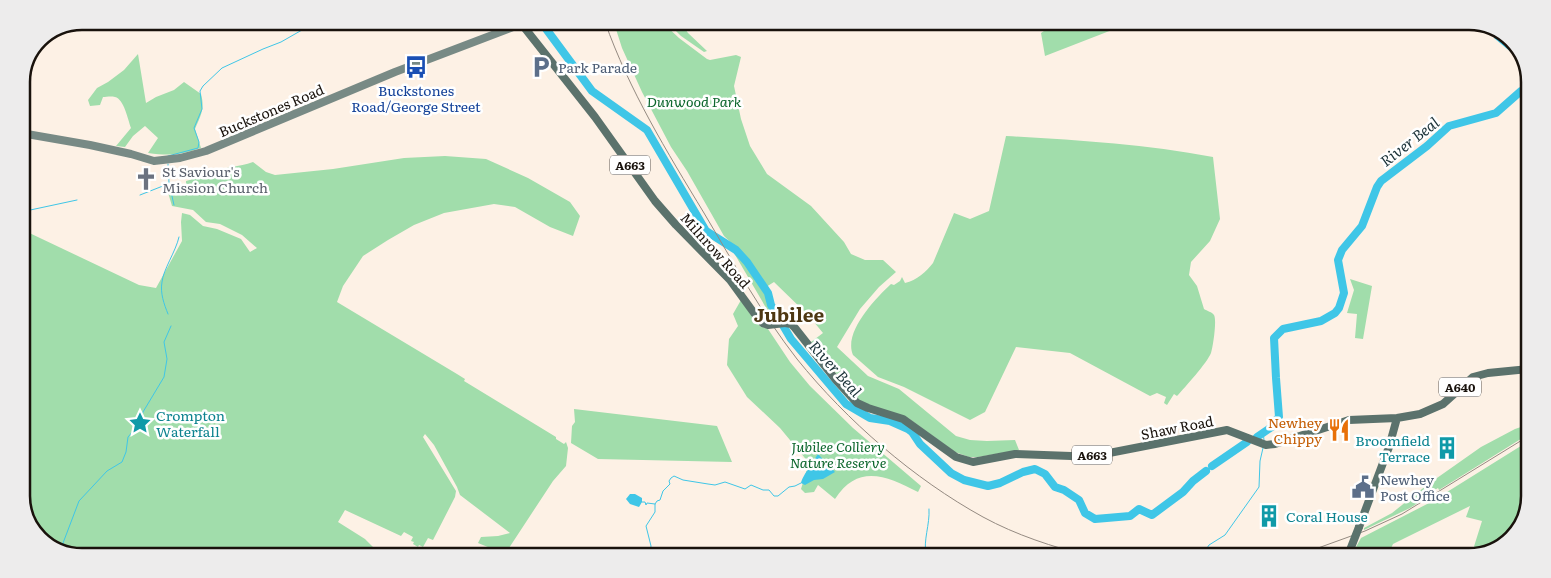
<svg xmlns="http://www.w3.org/2000/svg" width="1551" height="578" viewBox="0 0 1551 578" font-family="Literata,serif">
	<style>
		.green { fill: #a1ddab }
		.water { fill: #3fc6e7 }
		.lines { fill: none; stroke-linecap: round; stroke-linejoin: round }
		.stream { stroke: #3fc6e7; stroke-width: 1 }
		.river { stroke: #3fc6e7; stroke-width: 8 }
		.secondary { stroke: #788a85; stroke-width: 8 }
		.primary { stroke: #5b726c; stroke-width: 8 }
		.tram { stroke: #948a81; stroke-width: 1 }
		.primary-bridge { stroke: #5b726c; stroke-width: 8 }
		.labels { text-anchor: middle; dominant-baseline: central; stroke-width: 5; stroke-linejoin: round; paint-order: stroke }
		.shield { fill: #fff; stroke: #5e5955; stroke-width: 1 }
		.shield-label { font-size: 12px; font-weight: bold; fill: #19120c }
		.service-label { font-size: 14px; fill: #4e5e75; stroke: #fff; text-anchor: start }
		.transit-label { font-size: 14px; fill: #164399; stroke: #fff }
		.park-label { font-size: 14px; font-style: italic; fill: #0b662c; stroke: #fff }
		.street-label { font-size: 14px; fill: #19120c; stroke: #fff }
		.worship-label { font-size: 14px; fill: #5b616d; stroke: #fff; text-anchor: start }
		.culture-label { font-size: 14px; fill: #0d838f; stroke: #fff; text-anchor: start }
		.food-label { font-size: 14px; fill: #c56008; stroke: #fff; text-anchor: end }
		.water-label { font-size: 15px; font-style: italic; fill: #1b3238; stroke: #fff }
		.district-label { font-size: 19px; font-weight: bold; fill: #4d3713; stroke: #fff }
		.rim { fill: none; stroke: #19120c; stroke-width: 2.5 }
	</style>
	<rect width="100%" height="100%" fill="#fdf1e5"/>
	<path class="green" d="M614 23H663L679 38 707 59 710 60 736 55 741 57 734 86 741 119 750 146 767 174 811 206 844 242 851 254 865 260H883L896 272 879 287 860 309 837 347 868 376 899 389 956 436 970 440 987 441 1015 440 1019 450 978 457H969L955 452 908 418 860 403 811 342 823 333 809 316 774 282 766 287 746 257 724 236 687 171 671 147 642 92 622 48Z
		M668 23H681L688 33 707 51 704 52 681 36Z
		M1054 24H1118L1112 30 1045 56 1041 33Z
		M138 54 146 103 156 97 174 90 184 82 201 94C205 109 201 115 195 129L201 148C180 155 170 156 148 153L158 138 145 126 133 136 125 147 116 146 131 128C128 120 124 99 115 97 111 96 106 97 103 97L100 105 90 106 88 100 97 88 108 82 124 70Z
		M1006 136C1075 140 1144 144 1213 157L1220 219 1210 241 1191 262 1189 275 1197 286 1204 309C1207 311 1212 312 1214 315 1217 320 1213 347 1211 353 1207 363 1185 387 1177 396L1174 394 1167 405 1164 403 1166 397 1157 393 1150 396 1070 353 1016 347 985 412 970 420 904 387 878 377 853 355C843 332 876 298 891 284L894 285 900 281 902 277 905 283C917 280 926 272 933 263L954 213 970 219 989 211Z
		M445 156 486 159 528 178 570 202 580 216 573 236 550 227 515 207 494 204 444 213 414 225 388 240 363 256 343 286 337 302 457 374 465 379 464 381 556 437V439L564 444 566 442 568 448 566 466 553 481 505 554 478 543 481 537 498 536 510 533 460 495 457 487 434 445 425 434 423 437 456 491 455 497 433 540 428 538 423 547 419 545 418 547 413 544 414 542 411 541 413 537 404 532 401 536 345 510 338 522 365 539 380 554 62 553 34 533 21 500V229L139 285 156 288 182 241 181 222 182 213 190 215 203 226 217 229 241 239 250 252 257 248 242 235 220 224 206 222 193 210 172 206 167 189 186 184V181L211 174 210 172C225 167 239 167 253 162L266 172 275 175 333 169 404 158Z
		M734 253 744 260 766 294 767 304 775 318H772Z
		M1350 279 1372 286 1363 339 1355 338 1357 314 1347 313 1354 290Z
		M741 300 752 317 760 326 768 329 790 362 810 386 853 428 921 486 918 492C887 476 858 463 835 499L818 485 814 492 805 493 801 489 809 463 780 428 747 397 727 365 729 339 738 326 733 314Z
		M574 409 717 426 732 462 598 459 571 443 572 426 575 422Z
		M1527 425V435L1439 490 1438 488 1433 491 1432 494 1410 508 1364 530V528L1392 513 1427 485 1481 447 1515 429Z
		M1527 442 1526 516 1506 544 1471 556 1482 521 1466 517 1470 506 1401 540 1393 544 1387 557 1369 556 1371 548 1356 547 1361 538 1431 502Z"/>
	<path class="water" d="M1498 31 1517 45 1524 63 1494 38Z
		M818 454 835 472 823 479 814 480 805 485 801 483C802 477 814 460 818 454Z
		M630 494H635L642 498V502L639 507 630 504 626 499Z"/>
	<g class="lines">
		<path class="stream" d="M168 156 198 148 199 142 194 128 202 109 200 91 203 86 222 68 263 49 281 42 316 22
			M168 164 169 183 174 205
			M140 195 168 184
			M21 212 77 200
			M168 314C164 304 160 293 162 282 163 270 176 251 179 237
			M1263 431 1264 440
			M642 502H645L646 505 647 503 655 504
			M60 551 79 501 107 471 122 462 126 452 128 437 140 423 143 412 164 377 167 359 164 342 171 326
			M650 555 651 546 646 526 655 512V504L657 501 660 500 663 491 670 484 669 481 671 478 674 476 683 480 708 484 715 485 725 482 745 489 751 485 763 490H769L774 496H778L789 487 795 486 801 483
			M926 555C923 540 930 525 929 509
			M1202 556 1209 545 1225 535 1259 487 1260 461 1263 448"/>
		<path class="river" d="M541 22 592 91 647 130 706 231 736 250 747 262 768 293 771 305 791 339 846 404 870 418 890 421 908 429 912 432 920 444 951 473 964 480 988 486 1000 483 1023 472 1035 469 1045 474 1055 487 1064 490 1079 500 1085 513 1095 519 1130 516 1139 509 1152 515 1183 492 1193 481 1206 471
			M1257 437 1276 424 1277 419 1279 417 1276 378 1274 338 1283 329 1321 321 1335 313 1339 308 1344 293 1338 260 1342 250 1362 226 1377 187 1381 181 1427 146 1449 126 1496 113 1521 91 1530 88
			M1212 466 1247 442"/>
		<path class="secondary" d="M21 133 90 145 131 154 154 161 180 158 206 151 395 72 521 24"/>
		<path class="primary" d="M520 22 595 117 655 201 676 225 730 280 754 313 763 323
			M785 323 791 324 795 328 836 380 857 403 868 408 903 419 956 457 973 462 1015 454 1071 456 1104 454 1227 430 1266 445 1275 444 1349 420 1397 418 1420 414 1443 404 1473 377 1488 373 1528 369
			M1359 527 1389 447 1397 418"/>
		<path class="tram" d="M605 22C629 90 667 152 704 213 733 262 762 314 797 359 847 421 914 479 983 517 1016 535 1053 547 1089 556
			M1296 556 1365 531 1402 514 1527 437"/>
		<path class="primary-bridge" d="M763 323 768 325 785 323
			M1350 550 1359 527"/>
	</g>
	<defs>
		<symbol id="bus-bare" viewBox="-9 -9 18 18"><path d="M-5-6H5V4H4V6H2V4H-2V6H-4V4H-5ZM-3.5-4V0h7V-4ZM-3.5 1.2v1.5H-2V1.2ZM2 1.2v1.5H3.5V1.2Z" fill="#1a4fb4" stroke="#fff" stroke-width="2.5" paint-order="stroke"/></symbol>
		<symbol id="parking-bare" viewBox="-9 -9 18 18"><path d="M-3.5-5.5H1a3.5 3.5 0 0 1 0 7H-1V5.5H-3.5ZM-1-3.4V-.6H.8a1.4 1.4 0 0 0 0-2.8Z" fill="#5c6f8a" stroke="#fff" stroke-width="2.5" paint-order="stroke"/></symbol>
		<symbol id="church-bare" viewBox="-9 -9 18 18"><path d="M-1.2-6h2.4v3.5h3.3v2.4h-3.3V6h-2.4V-.1h-3.3v-2.4h3.3Z" fill="#6b7280" stroke="#fff" stroke-width="2.5" paint-order="stroke"/></symbol>
		<symbol id="sight-bare" viewBox="-9 -9 18 18"><path d="M0-6L1.8-2.2L6-1.7L2.9 1.2L3.7 5.4L0 3.3L-3.7 5.4L-2.9 1.2L-6-1.7L-1.8-2.2Z" fill="#0f9aa8" stroke="#fff" stroke-width="2.5" paint-order="stroke"/></symbol>
		<symbol id="restaurant-bare" viewBox="-9 -9 18 18"><path d="M-5-6h1v4h1v-4h1v4h1v-4h1v5L-1.5 .5V6h-2V.5L-5-1ZM5-6V6H3V1.5H1.5Q1.5-4 5-6Z" fill="#e8710a" stroke="#fff" stroke-width="2.5" paint-order="stroke"/></symbol>
		<symbol id="building-bare" viewBox="-9 -9 18 18"><path d="M-4-6H4V6H1V3H-1V6H-4ZM-2.5-4.3h1.7v1.8h-1.7ZM.8-4.3h1.7v1.8H.8ZM-2.5-1h1.7V.8h-1.7ZM.8-1h1.7V.8H.8Z" fill="#0f9aa8" stroke="#fff" stroke-width="2.5" paint-order="stroke"/></symbol>
		<symbol id="civic-bare" viewBox="-9 -9 18 18"><path d="M-.6-6.5H3V-4.5H.6V-3L4-1V1h2V6H-6V1h2V-1L-.6-3ZM-1.2 2.5V6h2.4V2.5Z" fill="#5c6f8a" stroke="#fff" stroke-width="2.5" paint-order="stroke"/></symbol>
	</defs>
	<g fill-rule="evenodd">
		<use href="#bus-bare" x="400" y="51" width="32" height="32"/>
		<use href="#parking-bare" x="525" y="51" width="32" height="32"/>
		<use href="#church-bare" x="130" y="163" width="32" height="32"/>
		<use href="#sight-bare" x="124" y="407" width="32" height="32"/>
		<use href="#restaurant-bare" x="1323" y="414" width="32" height="32"/>
		<use href="#building-bare" x="1431" y="432" width="32" height="32"/>
		<use href="#civic-bare" x="1347" y="471" width="32" height="32"/>
		<use href="#building-bare" x="1253" y="500" width="32" height="32"/>
	</g>
	<g class="labels">
		<g class="shield">
			<rect x="610" y="155.5" width="40" height="19" rx="4"/>
			<rect x="1439" y="377.5" width="42" height="19" rx="4"/>
			<rect x="1072" y="445.5" width="40" height="19" rx="4"/>
		</g>
		<g class="shield-label">
			<text x="630" y="165">A663</text>
			<text x="1460" y="387">A640</text>
			<text x="1092" y="455">A663</text>
		</g>
		<g class="service-label">
			<text x="558" y="67">Park Parade</text>
			<text x="1380" y="479">Newhey<tspan x="1380" dy="16">Post Office</tspan></text>
		</g>
		<g class="transit-label">
			<text x="416" y="90">Buckstones<tspan x="416" dy="16">Road/George Street</tspan></text>
		</g>
		<g class="park-label">
			<text x="694" y="101">Dunwood Park</text>
			<text x="838" y="446">Jubilee Colliery<tspan x="838" dy="16">Nature Reserve</tspan></text>
		</g>
		<g class="street-label">
			<text transform="translate(271 110) rotate(-23)">Buckstones Road</text>
			<text transform="translate(716 250) rotate(48)">Milnrow Road</text>
			<text transform="translate(1177 427) rotate(-11)">Shaw Road</text>
		</g>
		<g class="worship-label">
			<text x="162" y="171">St Saviour's<tspan x="162" dy="16">Mission Church</tspan></text>
		</g>
		<g class="culture-label">
			<text x="156" y="415">Crompton<tspan x="156" dy="16">Waterfall</tspan></text>
			<text x="1430" y="440" text-anchor="end">Broomfield<tspan x="1430" dy="16">Terrace</tspan></text>
			<text x="1286" y="516">Coral House</text>
		</g>
		<g class="food-label">
			<text x="1322" y="422">Newhey<tspan x="1322" dy="16">Chippy</tspan></text>
		</g>
		<g class="water-label">
			<text transform="translate(1409 141) rotate(-38)">River Beal</text>
			<text transform="translate(836 368) rotate(48)">River Beal</text>
		</g>
		<g class="district-label">
			<text x="789" y="314">Jubilee</text>
		</g>
	</g>
	<path d="M0 0H1551V578H0ZM82 30H1469A52 52 0 0 1 1521 82V496A52 52 0 0 1 1469 548H82A52 52 0 0 1 30 496V82A52 52 0 0 1 82 30Z" fill="#edecec" fill-rule="evenodd"/>
	<path class="rim" d="M82 30H1469A52 52 0 0 1 1521 82V496A52 52 0 0 1 1469 548H82A52 52 0 0 1 30 496V82A52 52 0 0 1 82 30Z"/>
</svg>
